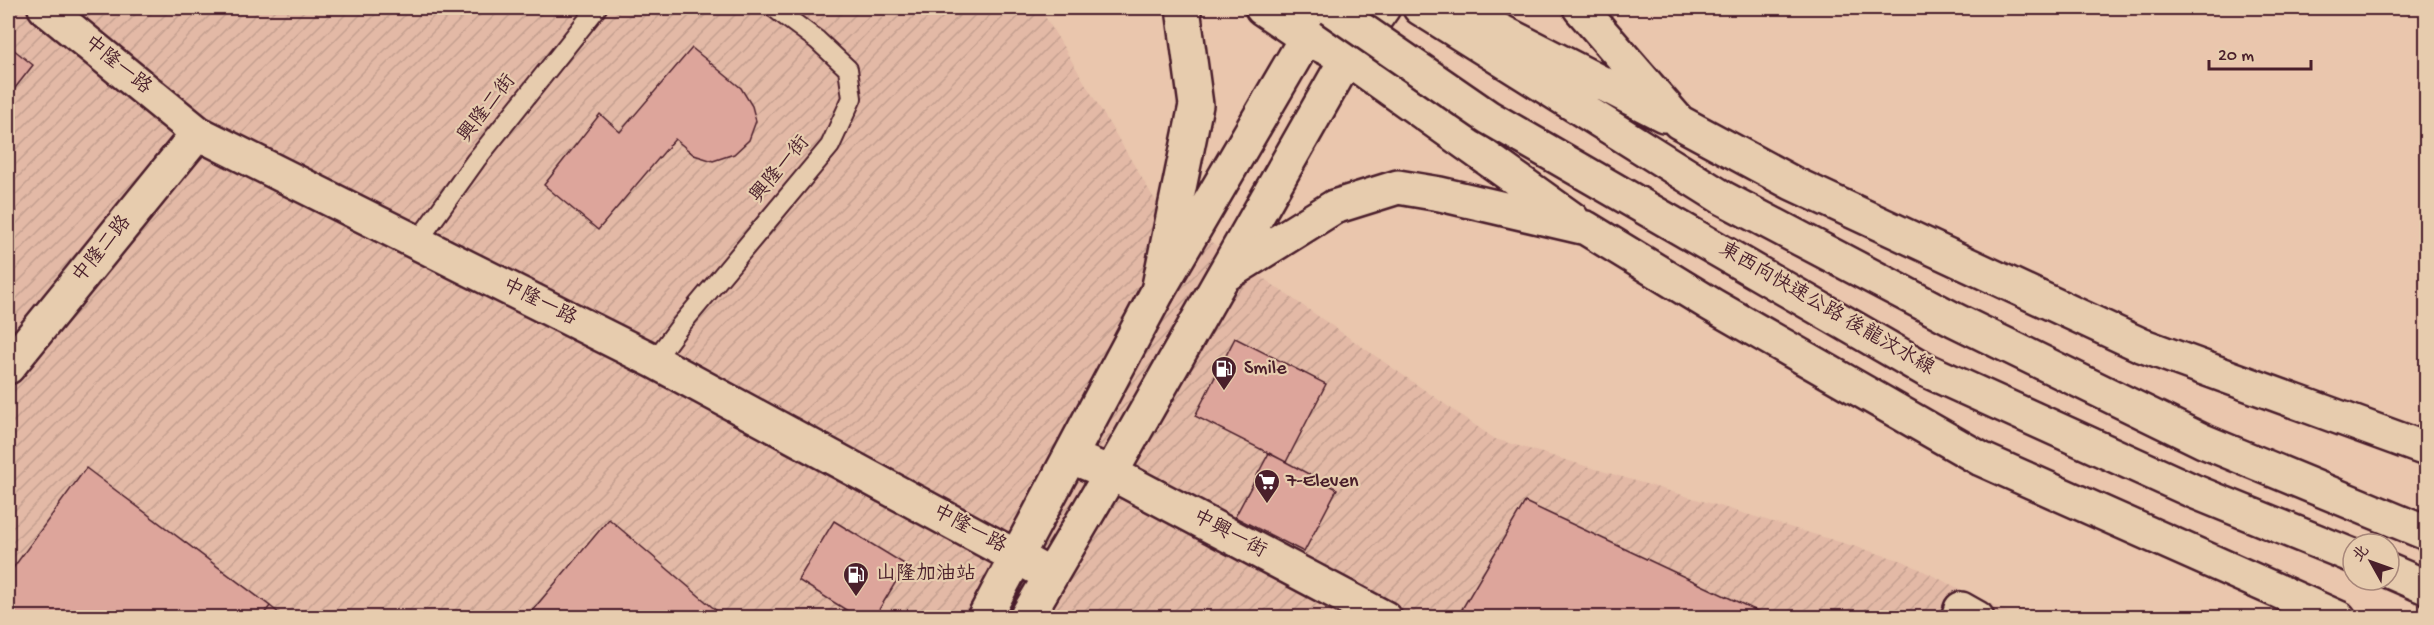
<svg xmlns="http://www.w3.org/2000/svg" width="2434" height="625" viewBox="0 0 2434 625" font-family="'Gochi Hand','LXGW WenKai TC',sans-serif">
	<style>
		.industrial { fill: url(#industrial-furrows) }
		.building { fill: #dda59b; stroke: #4a1f2b; stroke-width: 1.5 }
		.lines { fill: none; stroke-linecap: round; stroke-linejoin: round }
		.lane-casing { stroke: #4a1f2b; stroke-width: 22 }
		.street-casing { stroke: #4a1f2b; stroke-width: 38 }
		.secondary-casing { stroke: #4a1f2b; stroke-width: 38 }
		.highway-casing { stroke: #4a1f2b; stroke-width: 38 }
		.lane { stroke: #e7ccae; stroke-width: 18 }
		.street { stroke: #e7ccae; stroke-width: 33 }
		.secondary { stroke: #e7ccae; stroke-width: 33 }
		.highway { stroke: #e7ccae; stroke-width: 33 }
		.highway-bridge-casing { stroke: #4a1f2b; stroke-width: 38; stroke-linecap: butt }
		.highway-bridge { stroke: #e7ccae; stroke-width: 33 }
		.labels { text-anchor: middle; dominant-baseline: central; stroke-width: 4.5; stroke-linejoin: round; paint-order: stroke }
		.street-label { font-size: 20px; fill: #4a1f2b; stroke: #e7ccae }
		.poi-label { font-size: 20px; fill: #4a1f2b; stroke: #e7ccae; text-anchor: start }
	</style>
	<defs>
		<pattern id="industrial-furrows" width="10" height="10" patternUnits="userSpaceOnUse" patternTransform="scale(1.5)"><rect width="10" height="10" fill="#e3b9a6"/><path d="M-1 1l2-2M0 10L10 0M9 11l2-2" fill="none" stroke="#c49f8f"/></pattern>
	</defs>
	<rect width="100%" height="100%" fill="#eac6ad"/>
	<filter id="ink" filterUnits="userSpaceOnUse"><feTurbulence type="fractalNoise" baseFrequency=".0167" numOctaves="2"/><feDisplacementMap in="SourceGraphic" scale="12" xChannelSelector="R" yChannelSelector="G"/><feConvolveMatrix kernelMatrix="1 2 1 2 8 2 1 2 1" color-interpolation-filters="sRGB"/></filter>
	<g filter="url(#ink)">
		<path class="industrial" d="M8 8H1040L1158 205 1495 439 1903 561 2017 617H8Z"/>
		<path class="building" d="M8 45 33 65 8 97Z
			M692 48 741 88 752 106 756 121 749 140 734 154 713 161 694 155 675 139 598 230 544 185 600 114 620 132Z
			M8 204 16 211 8 221Z
			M1235 338 1326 384 1286 462 1195 416Z
			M1269 453 1337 489 1304 552 1235 517Z
			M86 468 270 606 261 618H8V575Z
			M1525 502 1772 618H1477L1462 609Z
			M609 519 725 618H526Z
			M834 521 906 565 874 618H859L798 580Z
			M270 606 285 618H261Z"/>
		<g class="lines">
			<defs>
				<path id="lane" d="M418 241 476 160 597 8
					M654 361 680 326 830 146 852 98 848 69 817 40 774 8"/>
				<path id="street" d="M45 8 198 133 654 361 1050 575
					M8 367 198 133
					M1071 457 1111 473 1385 618
					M1958 618 1961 609 1977 618"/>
				<path id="secondary" d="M984 618 1158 291 1306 38 1328 8
					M1026 618 1111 473 1347 58 1383 8"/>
				<path id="highway" d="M1262 8 1306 38 1347 58 1572 219
					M1420 8 1723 198 1955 320 2203 441 2426 533
					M1580 8 1679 122 1792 183 2141 345 2426 449
					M1467 14 1664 115
					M1225 275 1334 207 1398 187 1440 194 1586 228 1712 305 1981 459 2339 618
					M1158 291 1196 105 1183 8
					M2389 571 2426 587"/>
			</defs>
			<use href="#lane" class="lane-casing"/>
			<use href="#street" class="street-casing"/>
			<use href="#secondary" class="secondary-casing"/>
			<use href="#highway" class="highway-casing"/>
			<use href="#lane" class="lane"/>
			<use href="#street" class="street"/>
			<use href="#secondary" class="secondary"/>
			<use href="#highway" class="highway"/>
			<defs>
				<path id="highway-bridge" d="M1330 8 1488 117 1928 371 2193 491 2353 556"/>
			</defs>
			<use href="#highway-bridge" class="highway-bridge-casing"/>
			<use href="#highway-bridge" class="highway-bridge"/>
		</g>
	</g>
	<defs>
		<symbol id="fuel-pin" viewBox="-11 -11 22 30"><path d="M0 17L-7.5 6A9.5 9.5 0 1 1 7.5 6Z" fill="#4a1f2b" stroke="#e7ccae"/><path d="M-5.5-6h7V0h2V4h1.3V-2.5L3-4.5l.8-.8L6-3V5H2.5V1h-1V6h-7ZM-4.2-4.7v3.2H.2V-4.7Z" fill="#fff"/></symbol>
		<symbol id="supermarket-pin" viewBox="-11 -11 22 30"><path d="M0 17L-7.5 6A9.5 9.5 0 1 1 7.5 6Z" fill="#4a1f2b" stroke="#e7ccae"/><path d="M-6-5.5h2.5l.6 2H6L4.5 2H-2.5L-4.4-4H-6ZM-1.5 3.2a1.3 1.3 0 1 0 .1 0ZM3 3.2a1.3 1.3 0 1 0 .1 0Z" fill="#fff"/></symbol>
	</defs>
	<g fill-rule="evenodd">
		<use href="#fuel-pin" x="1209" y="354" width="30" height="40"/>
		<use href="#supermarket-pin" x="1252" y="467" width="30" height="40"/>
		<use href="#fuel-pin" x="841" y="560" width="30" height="40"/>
	</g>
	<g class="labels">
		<g class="street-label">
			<text transform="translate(117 66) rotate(39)">中隆一路</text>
			<text transform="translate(488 109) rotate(-52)">興隆二街</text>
			<text transform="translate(781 170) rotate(-50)">興隆一街</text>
			<text transform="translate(103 250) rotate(-51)">中隆二路</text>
			<text transform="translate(539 303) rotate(27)">中隆一路</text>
			<text transform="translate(1826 310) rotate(30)">東西向快速公路 後龍汶水線</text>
			<text transform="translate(969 530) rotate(28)">中隆一路</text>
			<text transform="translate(1229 535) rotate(28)">中興一街</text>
		</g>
		<g class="poi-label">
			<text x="1244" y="369">Smile</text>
			<text x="1286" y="482">7-Eleven</text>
			<text x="876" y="575">山隆加油站</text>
		</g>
	</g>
	<rect width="2434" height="625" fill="none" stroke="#e7ccae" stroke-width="30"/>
	<rect x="15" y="15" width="2404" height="595" fill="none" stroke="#4a1f2b" stroke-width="2" filter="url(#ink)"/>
	<g transform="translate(2371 562) rotate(310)"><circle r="28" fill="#e7ccae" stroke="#a8877a" stroke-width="1.5"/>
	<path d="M0-4.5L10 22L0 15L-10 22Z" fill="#4a1f2b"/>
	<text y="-9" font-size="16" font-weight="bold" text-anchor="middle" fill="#4a1f2b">北</text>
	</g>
	<path d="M2209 60v9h102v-9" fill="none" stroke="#4a1f2b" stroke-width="3"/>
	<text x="2218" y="60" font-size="18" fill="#4a1f2b" stroke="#e7ccae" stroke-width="4.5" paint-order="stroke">20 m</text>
</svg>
